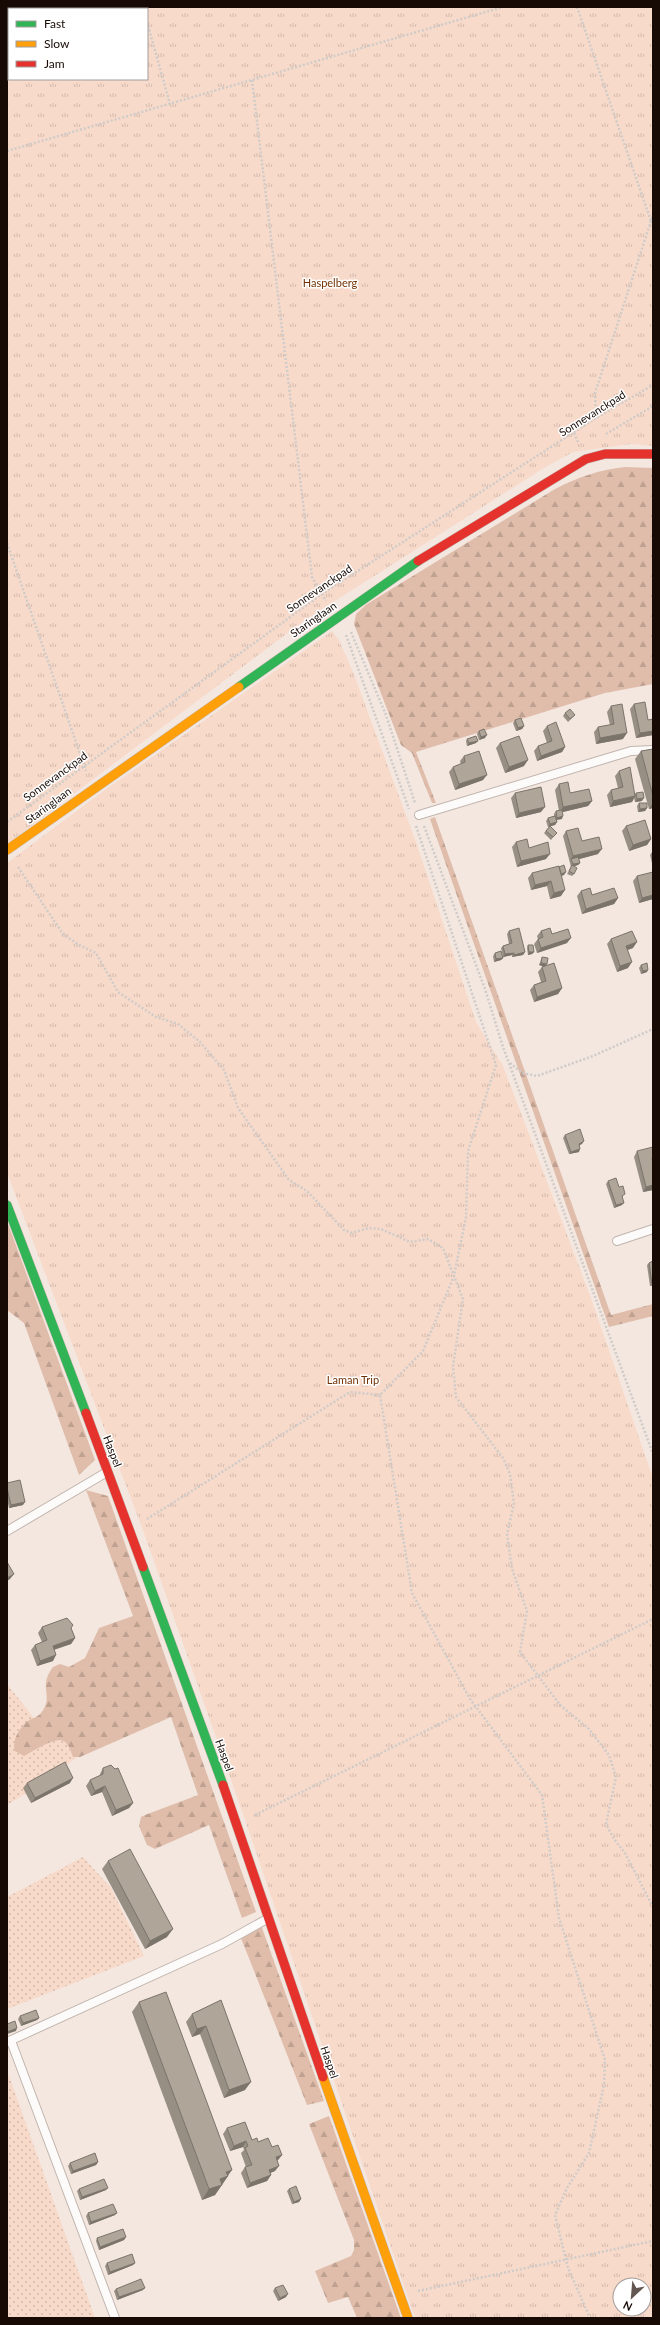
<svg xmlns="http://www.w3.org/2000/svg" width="660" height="2325" viewBox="0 0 660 2325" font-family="Lato,sans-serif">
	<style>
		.grass { fill: url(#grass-dots) }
		.forest { fill: url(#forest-firs) }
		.park { fill: url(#park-tufts); fill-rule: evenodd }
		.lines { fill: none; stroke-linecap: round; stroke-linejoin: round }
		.lane-casing { stroke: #c1b5ae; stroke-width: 10 }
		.fast-casing { stroke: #c1b5ae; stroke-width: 10 }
		.slow-casing { stroke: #c1b5ae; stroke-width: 10 }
		.jam-casing { stroke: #c1b5ae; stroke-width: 10 }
		.path { stroke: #cfcbc9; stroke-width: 2.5; stroke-dasharray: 2 2; stroke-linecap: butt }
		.lane { stroke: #fdfbfa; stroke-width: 8 }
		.fast { stroke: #30b455; stroke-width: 9 }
		.slow { stroke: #ff9f0a; stroke-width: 9 }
		.jam { stroke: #e5322d; stroke-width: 9 }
		.wall { fill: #978e84 }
		.shaded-wall { fill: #7b746b }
		.building { fill: #b0a599; stroke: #7b746b }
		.labels { text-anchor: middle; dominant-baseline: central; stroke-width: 3; stroke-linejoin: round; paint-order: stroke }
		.park-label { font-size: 11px; fill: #713002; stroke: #fff }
		.street-label { font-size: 11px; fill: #170a05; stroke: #fff }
	</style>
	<defs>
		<pattern id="grass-dots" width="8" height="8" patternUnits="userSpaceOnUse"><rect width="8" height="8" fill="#f8daca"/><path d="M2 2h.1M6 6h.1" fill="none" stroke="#d4baac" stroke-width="1.8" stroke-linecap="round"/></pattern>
		<pattern id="forest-firs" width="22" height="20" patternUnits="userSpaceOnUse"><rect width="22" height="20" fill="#e0bdaa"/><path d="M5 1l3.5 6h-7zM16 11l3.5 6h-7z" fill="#bfa191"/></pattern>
		<pattern id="park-tufts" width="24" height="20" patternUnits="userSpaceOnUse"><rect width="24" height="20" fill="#f8daca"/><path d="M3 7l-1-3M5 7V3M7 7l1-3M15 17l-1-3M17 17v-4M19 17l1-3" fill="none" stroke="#d4baac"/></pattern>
	</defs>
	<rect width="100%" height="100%" fill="#f3e7e0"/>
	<path class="grass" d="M7 1684 34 1718 27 1722 18 1733 28 1754C36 1750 56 1734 66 1743 69 1746 71 1752 73 1756L77 1757 46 1781 7 1805Z
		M83 1857 111 1888 144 1956 7 2009V1897Z
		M7 2070 95 2318H7Z"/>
	<path class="forest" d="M625 467 653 468V684L605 693 416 752 436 803H432L412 753 401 745 354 624 356 614 367 604 555 489C578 477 599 470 625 467Z
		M435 817 611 1315 653 1304V1316L609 1327 430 819Z
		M7 1221 95 1460 79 1475 24 1323 7 1310Z
		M86 1490 108 1496 256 1912 242 1918 209 1825 155 1849 147 1845 139 1826 141 1817 145 1815 198 1795 171 1717 80 1757H73C71 1752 69 1745 65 1742 56 1735 33 1752 24 1756L15 1751C11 1741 20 1727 28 1721 32 1718 38 1717 41 1713 55 1695 37 1688 53 1667L60 1664 69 1667 85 1658 99 1628 133 1616Z
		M261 1925 324 2101 307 2105 239 1933Z
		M329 2116 401 2318H357L348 2297 328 2303 315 2271 351 2256 354 2250V2240L309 2124Z"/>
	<path class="park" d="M7 7H653V446L631 444 573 452 544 468 305 620 7 844ZM9 9H147V79H9Z
		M332 631 339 640 353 672 416 842 476 1022 503 1066 532 1142 592 1301 653 1478V2318H415L242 1811 144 1533 7 1173V863L98 795ZM620 2285H644V2309H620Z"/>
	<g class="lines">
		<defs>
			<path id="lane" d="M419 815 631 751 653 750
				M617 1241 653 1229
				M7 1531 107 1472
				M11 2041 115 2318
				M7 2042 222 1944 267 1919"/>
			<path id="fast" d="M239 687 418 561
				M7 1205 86 1413
				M143 1567 223 1785"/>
			<path id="slow" d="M7 850 239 687
				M323 2077 408 2318"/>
			<path id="jam" d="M418 561 586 459 605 454H653
				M86 1413 143 1567
				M223 1785 323 2077"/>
		</defs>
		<use href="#lane" class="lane-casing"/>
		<use href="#fast" class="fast-casing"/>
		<use href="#slow" class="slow-casing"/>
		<use href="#jam" class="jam-casing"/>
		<path class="path" d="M143 7V9
			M577 7 651 221
			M147 22 170 104
			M252 80 312 577 326 601
			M7 151 503 7
			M596 418 595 393 653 215
			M574 433 578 442
			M606 434 653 406
			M7 543 86 771
			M351 632 386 715 415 803
			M346 635 409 809
			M7 822 322 594 596 418 653 385
			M416 826 496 1065 468 1151 466 1217 454 1276 423 1351 380 1395 412 1593 470 1699 542 1795 559 1918 605 2060 604 2085 589 2153 567 2188 555 2215 568 2268 590 2318
			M424 826 485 989 503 1047 653 1454
			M18 867 63 934 79 945 96 953 118 992 156 1017 178 1024 200 1042 224 1070 238 1108 289 1180 307 1191 344 1230 352 1233 369 1228 381 1229 410 1242 428 1239 443 1248 463 1299 453 1366 456 1397 503 1458 510 1474 514 1504 507 1534 512 1569 527 1611 520 1652 561 1706 588 1728 609 1755 616 1777 606 1824 614 1839 625 1853 653 1907
			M510 1063 522 1073 537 1076 593 1056 653 1029
			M147 1519 350 1392 380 1395
			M255 1815 653 1619
			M418 2291 653 2241"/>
		<use href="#lane" class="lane"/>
		<use href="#fast" class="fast"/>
		<use href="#slow" class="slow"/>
		<use href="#jam" class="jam"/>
	</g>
	<path class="wall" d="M634 704 648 720 653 719V735L636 738 630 709Z
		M611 706 623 739 596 744 594 732 598 727 610 725 607 712Z
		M565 713 575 715 568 722 563 716Z
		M515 720 524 726 522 729 516 731 513 723Z
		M547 726 565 747 562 752 537 761 534 751 538 746 547 743 543 731Z
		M479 731 485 738 479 740 477 734Z
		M467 739 476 743 467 746 466 741Z
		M500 743 524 766 505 773 496 748Z
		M653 749V808L649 809 635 759 641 751Z
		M464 756 483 780 455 790 449 772 453 767 461 764 460 761Z
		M619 771 635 794 636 793 642 801 635 802 634 798 632 802 610 807 607 795 611 790 618 788 615 776Z
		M559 784 570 793 592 801 588 806 562 812V819L556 820 557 822 555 825 550 826 555 835 551 840 544 833 550 826 548 827 546 821 548 818 554 816V814L556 811H559L555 790Z
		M515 793 541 812 516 818 511 798Z
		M639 803 647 808 645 811 638 812 637 806Z
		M626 826 651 839 647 845 629 851 622 831Z
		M566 831 582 841 598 854 579 859 580 863 578 865 575 866 574 874 572 876 567 874 571 867 563 836Z
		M516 842 546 859 517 867 512 847Z
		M653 851V863H652L650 855 652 852Z
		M653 872V899L639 903 633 881 637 876Z
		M532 873 564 875 561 876V896L550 899 547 886 531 890 528 878Z
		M581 891 592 895 618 898 614 904 582 914 577 896Z
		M509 931 525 952 523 955 512 957V955L503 957 501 948 503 946 509 944 507 934Z
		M541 931 552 934 567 943 537 953 534 944 538 939 537 936Z
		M611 939 633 948 627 950 628 968 617 972 607 944Z
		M528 945 534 952 532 954 528 955 527 948Z
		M495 953 503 958 501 960 494 962 493 956Z
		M542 957 545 966 562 988 558 994 534 1002 530 990 534 985 541 982 538 972 542 967 543 966 539 965 541 960Z
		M641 965 647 972 641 974 639 968Z
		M565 1135 582 1144 579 1145V1152L569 1154 563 1138Z
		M637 1151 653 1162V1190L643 1192 634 1157Z
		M608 1181 619 1187 623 1197 622 1198V1205L614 1208 606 1184Z
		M653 1261V1288L652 1286H650L647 1265 649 1263Z
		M7 1483 23 1505 9 1508 7 1499Z
		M42 1627 71 1628 75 1638 71 1644 54 1650 53 1661 37 1666 31 1650 35 1645 42 1642 38 1633Z
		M103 1768 133 1803 129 1808 112 1816 102 1792 91 1796 86 1786 90 1780 100 1776V1774Z
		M27 1783H70L31 1803 23 1788Z
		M108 1861 167 1937 145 1949 102 1869Z
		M221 2000 245 2090 224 2098 200 2034 192 2037 186 2022 192 2014Z
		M139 2002 228 2176 215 2195 202 2200 132 2012Z
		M20 2016 39 2018 37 2020 21 2026 18 2019Z
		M227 2128 252 2140 272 2147 282 2155 278 2160 277 2161 275 2171 270 2173 271 2175 267 2181 247 2188 241 2173 245 2167H246L241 2153 244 2150 243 2147 230 2151 223 2134Z
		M98 2162 96 2165 71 2174 68 2166 70 2163Z
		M79 2189 106 2190 80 2200 77 2191Z
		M289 2189 301 2199 299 2202 292 2204 287 2191Z
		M88 2213 115 2215 89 2225 86 2216Z
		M126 2237 124 2240 99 2250 96 2241 97 2238Z
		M107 2263H135L133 2265 108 2275 105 2266Z
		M275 2288 286 2297 278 2301 273 2291Z
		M116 2289 143 2290 117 2300 114 2291Z"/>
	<path class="shaded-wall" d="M524 726 522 729 516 731 518 728Z
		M653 731V735L636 738 640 733Z
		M627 733 623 739 596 744 600 738Z
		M487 735 485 738 479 740 481 737Z
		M478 741 476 743 467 746 469 743Z
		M565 747 562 752 537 761 541 756Z
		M528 760 524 766 505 773 509 767Z
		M487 775 483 780 455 790 459 784Z
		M635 796 632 802 610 807 613 801Z
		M644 798 642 801 635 802 637 799Z
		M592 801 588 806 559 813 563 807Z
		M653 803V808L649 809Z
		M545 807 541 812 516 818 519 813Z
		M647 808 645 811 638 812 640 809Z
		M563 816 562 819 555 820 557 818Z
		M557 822 555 825 548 827 550 824Z
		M651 839 647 845 629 851 633 845Z
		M602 849 598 854 572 861 571 859 573 856Z
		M550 854 546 859 517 867 521 861Z
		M580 863 578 865 571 867 573 864Z
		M566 872 564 875 558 877 560 874Z
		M551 881 547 886 531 890 535 885Z
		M565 890 561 896 550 899 554 893Z
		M653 895V899L639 903 642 898Z
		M618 898 614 904 582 914 586 909Z
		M571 938 567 943 537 953 541 948Z
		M637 942 633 948 622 952 626 946Z
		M525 952 523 955 512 957 514 955Z
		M529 952H534L532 954 528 955Z
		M514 953 512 955 503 957 505 954Z
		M503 958 501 960 494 962 496 959Z
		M632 962 628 968 617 972 620 966Z
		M541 963 547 964 545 967 539 965Z
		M648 970 647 972 641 974 643 971Z
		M562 988 558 994 534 1002 537 997Z
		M584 1141 582 1144 577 1146 579 1144Z
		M580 1149 579 1152 569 1154 571 1152Z
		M653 1185V1190L643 1192 646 1187Z
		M624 1203 622 1205 614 1208 616 1205Z
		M25 1502 23 1505 9 1508 11 1505Z
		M14 1574 10 1579 7 1581V1578Z
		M75 1638 71 1644 49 1651 53 1646Z
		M56 1655 53 1661 37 1666 40 1661Z
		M73 1778 70 1783 31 1803 35 1798Z
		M105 1786 102 1792 91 1796 95 1791Z
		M133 1803 129 1808 112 1816 116 1810Z
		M173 1929 167 1937 145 1949 150 1941Z
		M39 2018 37 2020 21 2026 23 2023Z
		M206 2026 200 2034 192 2037 197 2029Z
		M17 2028 16 2031 7 2034V2032Z
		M251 2082 245 2090 224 2098 229 2090Z
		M246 2141 243 2147 230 2151 234 2146Z
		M282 2155 278 2160 272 2163 276 2157Z
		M98 2162 96 2165 71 2174 73 2171Z
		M279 2166 275 2171 265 2175 269 2170Z
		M232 2170 227 2177 228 2176 215 2195 202 2200 209 2189 226 2172Z
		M271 2175 267 2181 247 2188 250 2183Z
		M108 2188 106 2190 80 2200 82 2197Z
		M301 2199 299 2202 292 2204 294 2202Z
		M117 2213 115 2215 89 2225 91 2222Z
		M126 2237 124 2240 99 2250 100 2247Z
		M135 2263 133 2265 108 2275 110 2272Z
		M145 2288 143 2290 117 2300 119 2297Z
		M288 2294 286 2297 278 2301 280 2298Z"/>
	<path class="building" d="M645 702 648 720 653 719V731L640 733 634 704Z
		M622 704 627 733 600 738 598 727 614 724 611 706Z
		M570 709 575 715 570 719 565 713Z
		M521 718 524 726 518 728 515 720Z
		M556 722 565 747 541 756 538 746 552 741 547 726Z
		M484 729 487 735 481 737 479 731Z
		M476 736 478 741 469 743 467 739Z
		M519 736 528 760 509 767 500 743Z
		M653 749V796L641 751Z
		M479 751 487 775 459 784 453 767 465 762 464 756Z
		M630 767 635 796 613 801 611 790 623 787 619 771Z
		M568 782 570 793 589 789 592 801 563 807 559 784Z
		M541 787 545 807 519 813 515 793Z
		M643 792 644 798 637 799 636 793Z
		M639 803H647V808L640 809Z
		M562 810 563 816 557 818 556 811Z
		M555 816 557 822 550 824 548 818Z
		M645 820 651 839 633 845 626 826Z
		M550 826 557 833 553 837 546 831Z
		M578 828 582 841 599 837 602 849 573 856 566 831Z
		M527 839 529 848 548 842 550 854 521 861 516 842Z
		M578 857 580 863 573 864 571 859Z
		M564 865 566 872 561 874 559 867Z
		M572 865 577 868 574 874 569 871Z
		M559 866 565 890 554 893 551 881 535 885 532 873Z
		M653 872V895L642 898 637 876Z
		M590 888 592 895 614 888 618 898 586 909 581 891Z
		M519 928 525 952 514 955V953L505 954 503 946 512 943 509 931Z
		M550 928 552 934 568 929 571 938 541 948 538 939 543 937 541 931Z
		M632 931 637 942 626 946 632 962 620 966 611 939Z
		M528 945H533L534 952H529Z
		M501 951 503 958 496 959 495 953Z
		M542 957 548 958 547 964 541 963Z
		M554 963 562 988 537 997 534 985 546 981 542 967Z
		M647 963 648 970 643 971 641 965Z
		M580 1129 584 1141 579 1144 580 1149 571 1152 565 1135Z
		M653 1147V1158H652L653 1163V1185L646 1187 637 1151Z
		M616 1178 619 1187 623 1186 625 1194 622 1196 624 1203 616 1205 608 1181Z
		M653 1261V1283L652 1284 649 1263Z
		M20 1480 25 1502 11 1505 7 1488V1483Z
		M7 1562 14 1574 7 1578Z
		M67 1618 73 1625 71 1628 75 1638 53 1646 56 1655 40 1661 35 1645 47 1640 42 1627Z
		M65 1762 73 1778 35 1798 27 1783Z
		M111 1765 115 1769 118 1768 133 1803 116 1810 105 1786 95 1791 90 1780 103 1774V1768Z
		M130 1849 173 1929 150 1941 108 1861Z
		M166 1992 232 2170 226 2172 228 2176 220 2179 222 2185 209 2189 139 2002Z
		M221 2000 251 2082 229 2090 206 2026 197 2029 192 2014Z
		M36 2010 39 2018 23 2023 20 2016Z
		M15 2021 17 2028 7 2032V2024Z
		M245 2122 252 2140 257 2138 258 2142 268 2138 272 2147 278 2145 282 2155 276 2157 279 2166 269 2170 271 2175 250 2183 245 2167 252 2165 245 2148 248 2146 246 2141 234 2146 227 2128Z
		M95 2153 98 2162 73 2171 70 2163Z
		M104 2179 108 2188 82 2197 79 2189Z
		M296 2186 301 2199 294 2202 289 2189Z
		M113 2204 117 2213 91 2222 88 2213Z
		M123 2229 126 2237 100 2247 97 2238Z
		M132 2254 135 2263 110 2272 107 2263Z
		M141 2279 145 2288 119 2297 116 2289Z
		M283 2285 288 2294 280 2298 275 2288Z"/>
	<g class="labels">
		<g class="park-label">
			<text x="330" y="282">Haspelberg</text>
			<text x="353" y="1379">Laman Trip</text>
		</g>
		<g class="street-label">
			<text transform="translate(592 413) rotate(-32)">Sonnevanckpad</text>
			<text transform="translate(319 588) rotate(-34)">Sonnevanckpad</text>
			<text transform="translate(313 619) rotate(-35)">Staringlaan</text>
			<text transform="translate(55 776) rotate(-36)">Sonnevanckpad</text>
			<text transform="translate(48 805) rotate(-36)">Staringlaan</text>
			<text transform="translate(113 1451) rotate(69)">Haspel</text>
			<text transform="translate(225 1755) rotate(70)">Haspel</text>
			<text transform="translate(330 2062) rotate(71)">Haspel</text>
		</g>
	</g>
	<rect width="660" height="2325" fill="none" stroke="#170a05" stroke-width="16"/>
	<rect x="8" y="8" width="140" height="72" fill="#ffffff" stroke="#a29d9b"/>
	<rect x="16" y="21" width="20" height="6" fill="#30b455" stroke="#a29d9b"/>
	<text x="44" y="28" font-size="12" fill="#170a05">Fast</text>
	<rect x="16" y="41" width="20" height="6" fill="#ff9f0a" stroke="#a29d9b"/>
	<text x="44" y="48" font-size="12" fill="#170a05">Slow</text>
	<rect x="16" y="61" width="20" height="6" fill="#e5322d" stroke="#a29d9b"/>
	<text x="44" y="68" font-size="12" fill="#170a05">Jam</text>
	<g transform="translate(632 2297) rotate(206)"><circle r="19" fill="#ffffff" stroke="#a29d9b"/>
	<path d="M0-3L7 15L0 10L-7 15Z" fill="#645752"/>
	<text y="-6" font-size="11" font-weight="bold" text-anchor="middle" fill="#170a05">N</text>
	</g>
</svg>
